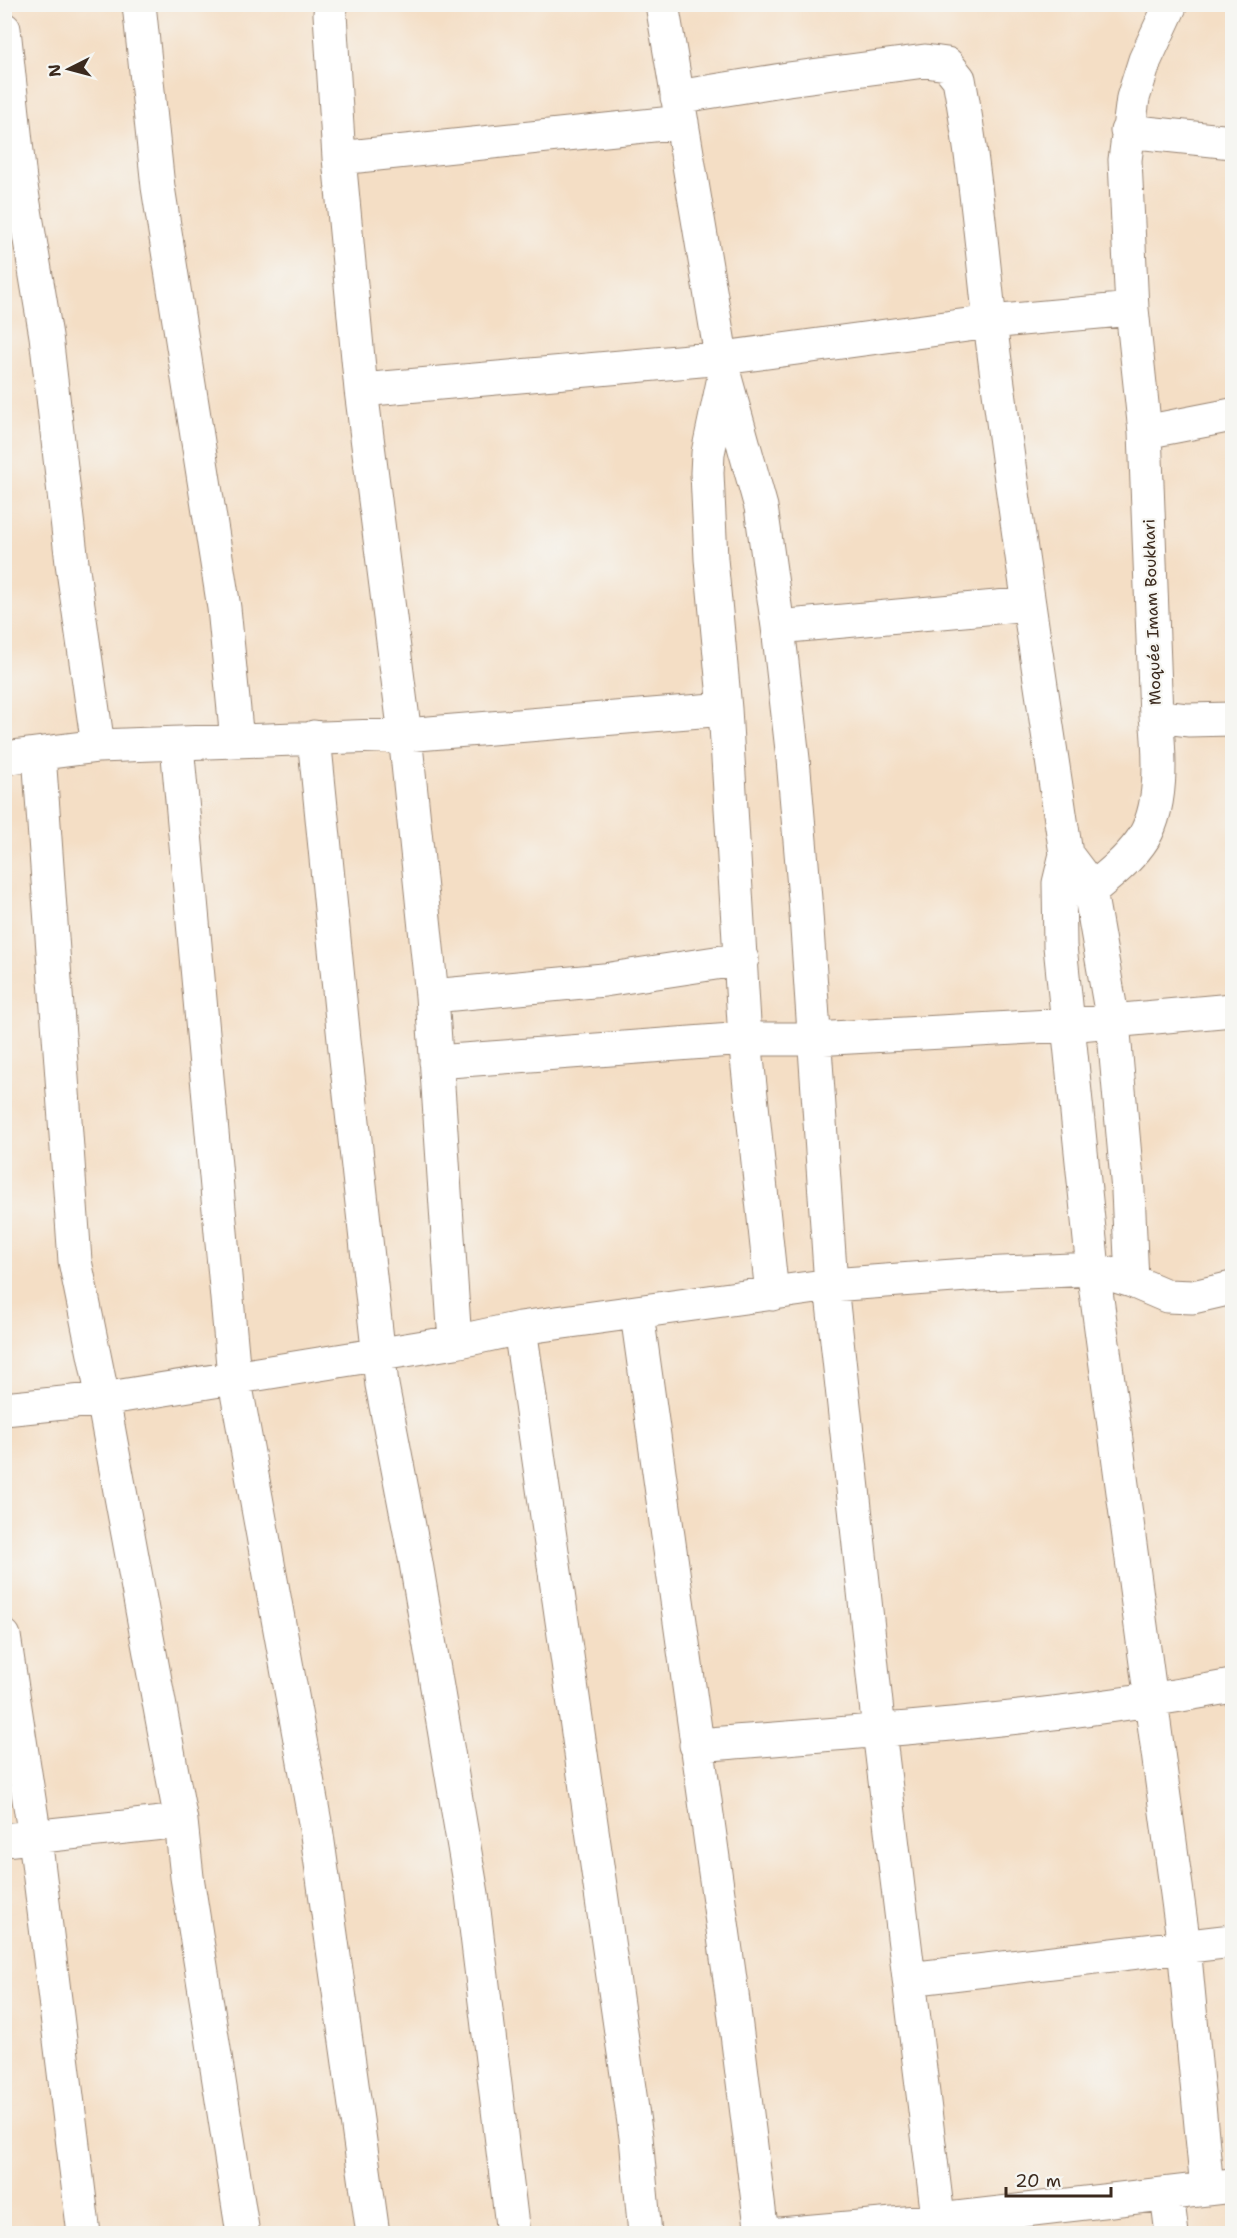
<svg xmlns="http://www.w3.org/2000/svg" width="1237" height="2238" viewBox="0 0 1237 2238" font-family="'Shantell Sans',sans-serif">
	<style>
		.lines { fill: none; stroke-linecap: round; stroke-linejoin: round }
		.minor-casing { stroke: #988472; stroke-width: 35 }
		.minor { stroke: #fff; stroke-width: 33 }
		.labels { text-anchor: middle; dominant-baseline: central; stroke-width: 4.5; stroke-linejoin: round; paint-order: stroke }
		.street-label { font-size: 16px; fill: #3b2a1e; stroke: #f6f6f2 }
	</style>
	<rect width="100%" height="100%" fill="#f6f6f2"/>
	<filter id="ink" filterUnits="userSpaceOnUse"><feTurbulence type="fractalNoise" baseFrequency=".0167" numOctaves="2"/><feDisplacementMap in="SourceGraphic" scale="12" xChannelSelector="R" yChannelSelector="G"/><feConvolveMatrix kernelMatrix="1 2 1 2 8 2 1 2 1" color-interpolation-filters="sRGB"/></filter>
	<filter id="wash" filterUnits="userSpaceOnUse"><feTurbulence type="fractalNoise" baseFrequency=".008" numOctaves="4" result="noise"/><feDisplacementMap in="SourceGraphic" scale="24" xChannelSelector="R" yChannelSelector="G"/><feGaussianBlur stdDeviation="1.35" result="paint"/><feColorMatrix in="noise" values="0 0 0 0 0 0 0 0 0 0 0 0 0 0 0 0 0 1.4 0 .05"/><feComposite in="paint" operator="in"/></filter>
	<g filter="url(#wash)">
		<rect width="100%" height="100%" fill="#f4dec5"/>
	</g>
	<g filter="url(#ink)">
		<g class="lines">
			<defs>
				<path id="minor" d="M139 4 158 187 224 608 237 741
					M331 4 330 14 339 158 361 390 405 735 432 996 455 1342
					M662 4 724 374 761 507 778 627 793 759 805 899 831 1285 879 1731 940 2234
					M1171 4 1145 60 1133 98 1125 160 1132 309 1145 432 1156 716 1188 720 1232 719
					M4 29 20 180 46 336 72 563 98 746
					M677 97 788 79 925 61 947 64 959 79C974 159 981 241 990 322 1012 500 1040 677 1066 854L1059 883 1060 946 1093 1269 1184 1946 1207 2189
					M1127 131 1232 142
					M339 158 682 122
					M723 382 708 453 707 473 711 559 725 709 745 1039 772 1294
					M361 390 723 358 990 322 1132 309
					M1145 432 1232 415
					M778 627 1029 604
					M314 737 344 1040 382 1385 416 1563 472 1894 513 2234
					M177 745 234 1376 316 1828 373 2234
					M39 754 75 1261 103 1399 181 1821 187 1877 243 2234
					M4 758 98 746 405 735 725 709
					M1066 854 1087 882 1090 891 1113 1022 1128 1191 1132 1281
					M1090 891C1108 876 1126 862 1140 843 1164 811 1160 754 1156 716
					M432 996 604 980 742 959
					M436 1062 745 1039H814L1068 1025 1232 1010
					M637 1314 732 1994 762 2234
					M520 1328 636 2137 645 2234
					M4 1409 103 1399 455 1342 520 1328 831 1285 981 1274 1093 1269 1132 1281 1167 1296 1193 1297 1232 1288
					M4 1636 35 1838 84 2234
					M696 1745C875 1731 1056 1719 1232 1686
					M4 1840 181 1821
					M909 1979 1232 1941
					M1167 2194 1172 2234
					M780 2234 939 2220 1232 2186"/>
			</defs>
			<use href="#minor" class="minor-casing"/>
			<use href="#minor" class="minor"/>
		</g>
	</g>
	<g class="labels">
		<g class="street-label">
			<text transform="translate(1152 612) rotate(-92)">Moquée Imam Boukhari</text>
		</g>
	</g>
	<rect width="1237" height="2238" fill="none" stroke="#f6f6f2" stroke-width="24"/>
	<g transform="translate(69 69) rotate(264)" stroke="#f6f6f2" stroke-width="4.5" paint-order="stroke">
	<path d="M0-4.5L10 22L0 15L-10 22Z" fill="#3b2a1e"/>
	<text y="-9" font-size="16" font-weight="bold" text-anchor="middle" fill="#3b2a1e">N</text>
	</g>
	<path d="M1006 2187v9h105v-9" fill="none" stroke="#3b2a1e" stroke-width="3"/>
	<text x="1015" y="2187" font-size="18" fill="#3b2a1e" stroke="#f6f6f2" stroke-width="4.5" paint-order="stroke">20 m</text>
</svg>
